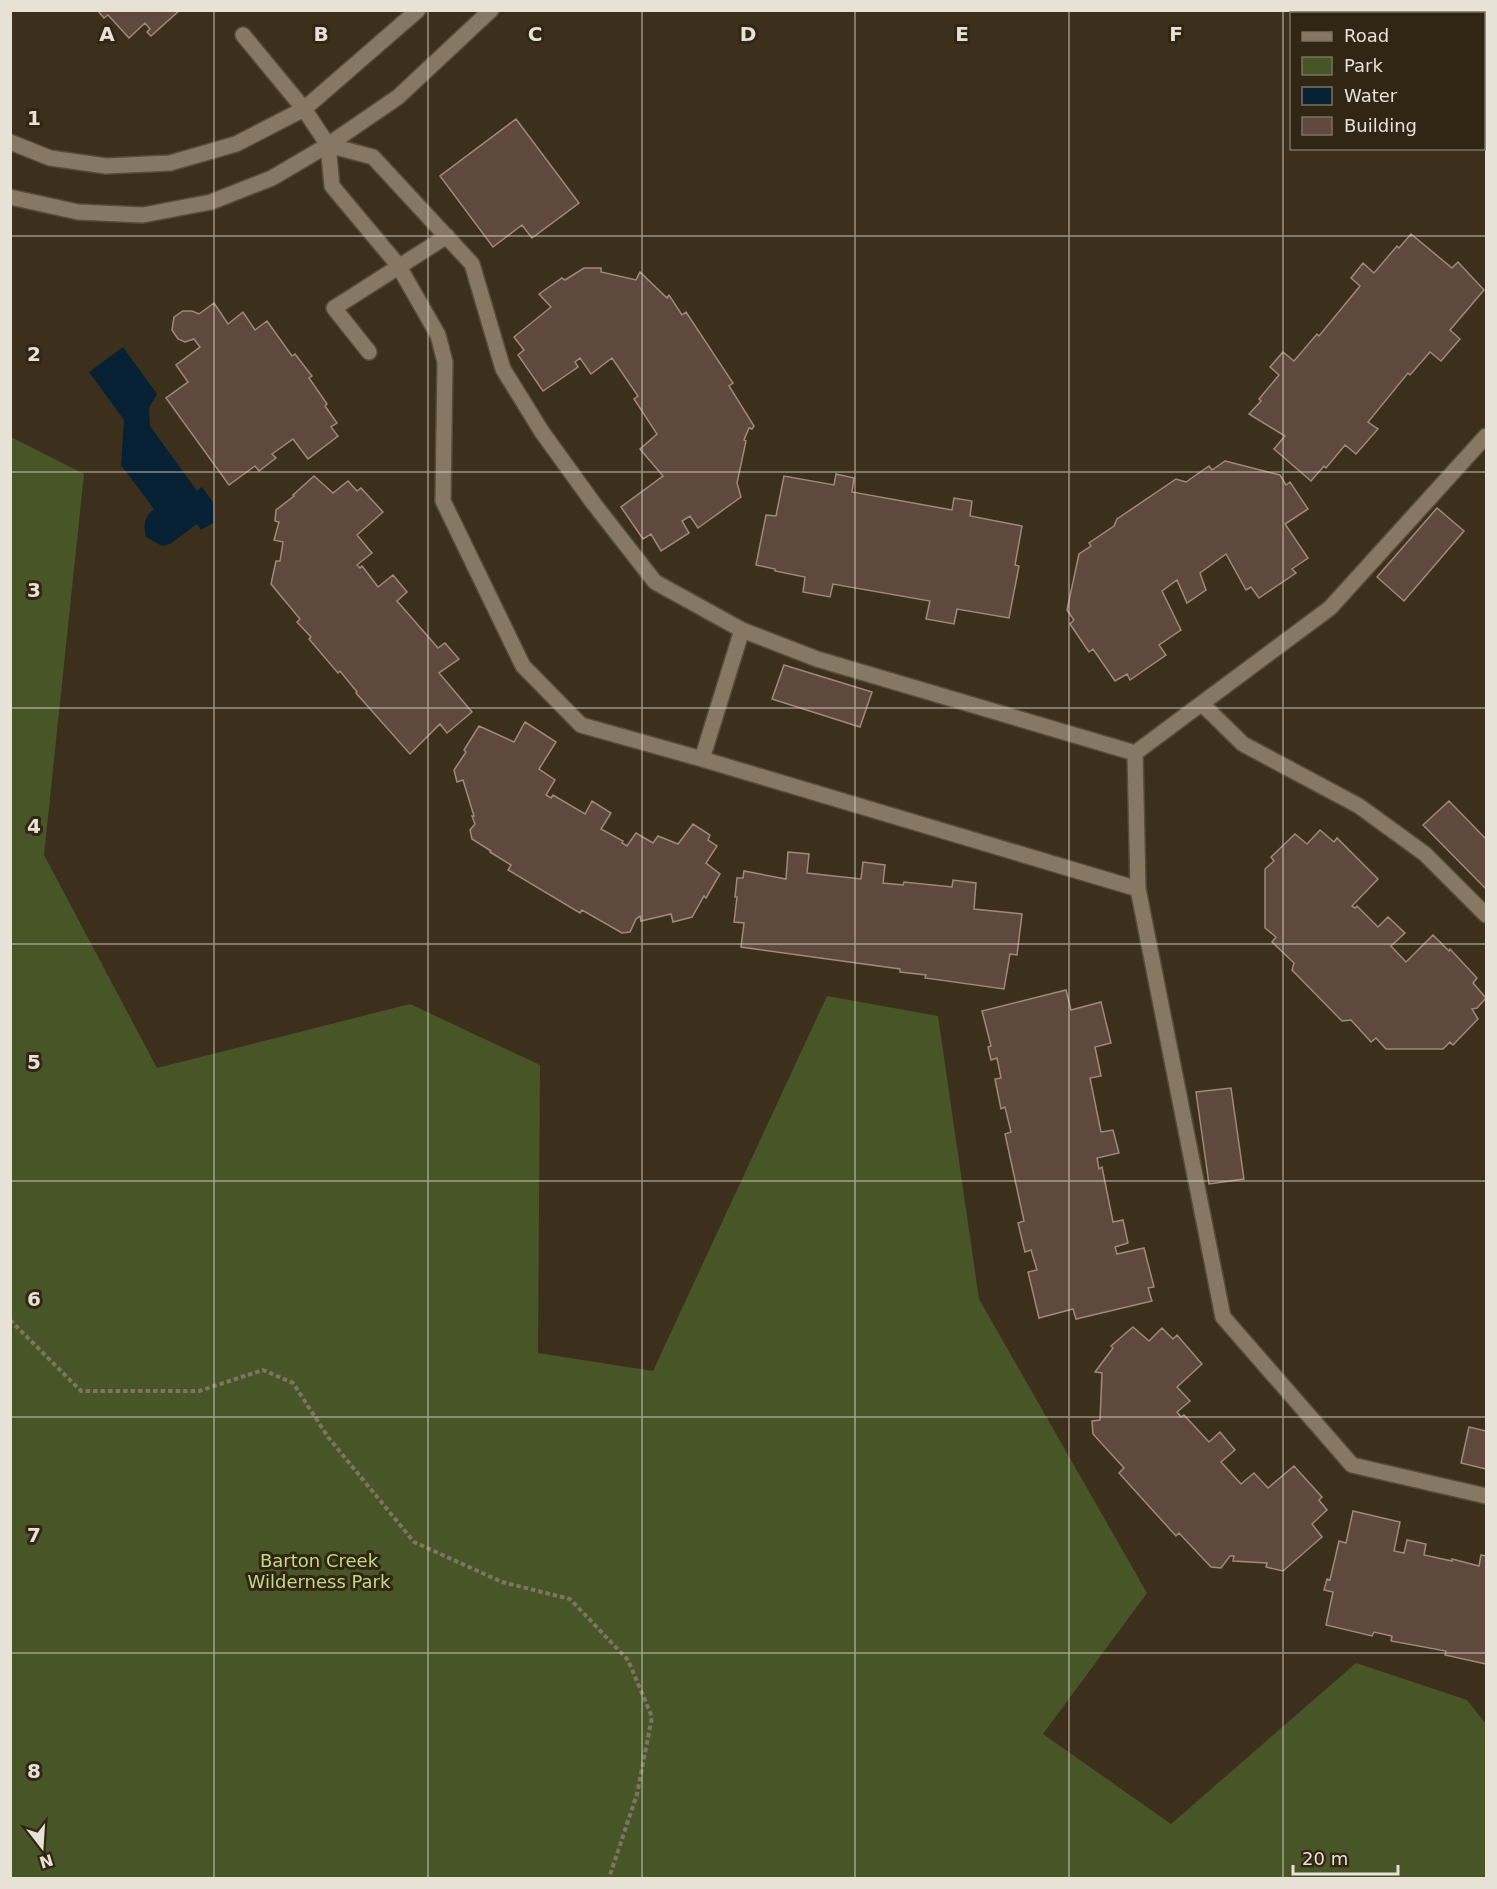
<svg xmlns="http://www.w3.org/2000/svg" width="1497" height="1889" viewBox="0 0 1497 1889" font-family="'DejaVu Sans',sans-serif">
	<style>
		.green { fill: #485527 }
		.water { fill: #062134 }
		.building { fill: #5f493c; stroke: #a0887a; stroke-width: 1.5 }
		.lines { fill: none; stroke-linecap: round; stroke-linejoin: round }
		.lane-casing { stroke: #564c3b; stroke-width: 18 }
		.street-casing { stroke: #564c3b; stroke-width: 18 }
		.path { stroke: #7e7463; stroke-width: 4; stroke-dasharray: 4.5 3; stroke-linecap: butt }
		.lane { stroke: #867863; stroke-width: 15 }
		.street { stroke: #867863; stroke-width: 15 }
		.grid { fill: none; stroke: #e8e1d5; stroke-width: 1.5; stroke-opacity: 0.55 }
		.labels { text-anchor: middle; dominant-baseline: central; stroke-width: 6; stroke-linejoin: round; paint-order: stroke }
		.park-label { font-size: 18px; fill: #c1da86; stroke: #312613 }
		.grid-label { font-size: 20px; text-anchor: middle; font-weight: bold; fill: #e8e1d5; stroke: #312613; stroke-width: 6; stroke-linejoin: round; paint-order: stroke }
	</style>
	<rect width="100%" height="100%" fill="#3c301d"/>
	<path class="green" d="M11 437 84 474 44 855 157 1068 410 1004 540 1065 538 1353 653 1371 827 996 938 1016 979 1299 1147 1593 1043 1734 1171 1824 1356 1663 1467 1700 1486 1724V1878H11Z"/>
	<path class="water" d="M123 347 157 394 149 408 150 426 197 491 202 487 213 502V523L201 530 197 524 170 544 162 546 146 537C143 525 144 517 154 509L121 465 124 420 89 372Z"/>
	<path class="building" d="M97 10H180L151 36 147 32 150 29 145 23 129 38 108 15 104 18Z
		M516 119 579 203 532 238 522 225 493 247 440 176Z
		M1411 234 1452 268 1458 262 1484 290 1450 330 1460 339 1441 361 1430 352 1410 375 1408 373 1368 422 1378 429 1356 454 1345 445 1326 468 1324 466 1311 481 1274 449 1285 436 1249 414 1261 401 1259 399 1279 375 1270 367 1283 352 1294 361 1317 334 1319 336 1360 286 1351 278 1363 263 1374 273 1397 246 1399 248Z
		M584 268H601V272L636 280 640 272 667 298 669 295 682 315 686 312 733 383 729 386 754 426 752 429 749 428 744 440 746 441 737 483 741 497 698 528 690 516 682 521 689 533 661 551 651 534 643 539 621 507 663 476 640 449 657 434 634 399 638 396 612 358 591 374 580 358 575 362 578 367 543 391 518 355 524 350 514 337 551 307 539 294 562 278 565 280Z
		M214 303 228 324 243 312 255 330 267 321 292 356 295 354 312 376 309 378 327 404 325 406 337 423 331 427 338 436 308 459 293 439 272 454 276 458 259 471 255 466 229 485 166 398 188 382 176 365 200 347 194 339 185 342 178 339 172 330 174 317 183 311H192L199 314Z
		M1225 461 1280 475 1286 485 1290 482 1308 509 1285 524 1308 558 1292 569 1296 573 1259 598 1251 587 1246 590 1226 554 1200 573 1206 590 1187 603 1177 580 1162 591 1181 630 1159 645 1166 655 1130 680 1127 674 1115 681 1093 649 1089 652 1070 624 1074 620 1067 610 1079 554 1091 546 1089 543 1114 526 1117 519 1176 479 1186 482 1209 466 1212 470Z
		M836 474 854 478 852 492 952 510 954 498 972 501 970 516 1022 526 1015 565 1019 566 1009 618 957 609 954 624 926 619 930 601 833 584 830 597 803 592 805 577 775 571V569L756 565 766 515 776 516 784 476 834 485Z
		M314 476 333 493 348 481 357 491 361 488 383 512 357 535 372 553 357 565 360 568 362 566 378 587 393 575 407 592 397 601 438 648 445 643 459 659 439 673 472 712 447 733 440 724 410 754 356 693 357 692 340 671 338 673 309 639 311 637 297 622 300 619 271 584 276 561H280L283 542 274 540 279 522 275 521 276 510 294 496 293 495Z
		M1437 508 1464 531 1404 601 1377 577Z
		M784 665 872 692 860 727 772 699Z
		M525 722 556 742 539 769 555 780 546 795 551 798 553 795 585 814 592 801 611 813 601 829 623 841 622 843 627 846 636 833 653 843 658 836 678 844 693 824 710 835 708 840 717 846 706 863 720 874 706 898 704 896 692 917 673 922 671 914 641 921 640 916 636 919 630 932 622 933 582 910 580 913 508 870 511 865 490 852 491 851 472 839 470 830 475 824 472 816H474L463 780 457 782 454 770 466 752 464 750 479 726 514 742Z
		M1449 801 1486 839V889L1423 825Z
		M1320 830 1334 842 1337 838 1378 879 1352 906 1355 908 1357 906 1378 927 1388 917 1405 933 1391 946 1406 962 1433 935 1449 951 1450 949 1477 978 1473 983 1486 998 1477 1008 1472 1009 1478 1019 1453 1045 1450 1042 1443 1049H1386L1376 1038 1371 1042 1351 1020 1342 1021 1292 970 1294 963 1272 942 1276 937 1265 928V869L1274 861 1271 857 1295 834 1307 844Z
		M788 852 809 854 807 873 861 879 863 862 885 865 883 883 903 885 904 882 952 887 953 880 976 883 974 909 1022 914 1017 955 1010 954 1004 989 925 978 926 975 900 972V969L741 947 744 923 734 922 737 897H735L737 878H743L744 871 786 879Z
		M1066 990 1071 1010 1101 1002 1111 1043 1095 1047 1101 1076 1090 1078 1101 1132 1113 1130 1119 1153 1097 1158 1099 1169 1102 1167 1113 1222 1123 1220 1128 1243 1115 1247 1117 1254 1144 1248 1154 1287 1148 1288 1152 1301 1076 1319 1073 1309 1039 1318 1028 1272 1037 1270 1031 1250 1025 1252 1018 1223 1024 1221 1005 1134 1011 1132 1005 1107 1001 1109 995 1079 1001 1078 997 1058 991 1060 988 1047 991 1046 982 1011Z
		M1231 1088 1244 1179 1209 1184 1196 1092Z
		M1133 1327 1149 1341 1162 1328 1173 1339 1177 1335 1202 1364 1177 1387 1190 1401 1177 1412 1181 1417 1184 1415 1209 1442 1220 1432 1235 1450 1221 1462 1241 1484 1254 1473 1268 1488 1294 1466 1322 1497 1319 1500 1327 1510 1312 1524 1322 1537 1283 1571 1266 1567 1267 1563 1233 1561 1234 1556H1230L1221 1568 1211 1567 1179 1533 1176 1536 1119 1473 1124 1468 1093 1434 1092 1421 1100 1420 1102 1373 1095 1372 1113 1348 1111 1346Z
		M1469 1427 1486 1431V1469L1461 1463Z
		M1353 1511 1400 1522 1394 1551 1404 1553 1407 1540 1426 1544 1424 1555 1452 1561V1559L1479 1566 1481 1555 1486 1556V1664L1445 1655 1446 1651 1391 1641 1392 1636 1374 1632 1372 1636 1326 1625 1333 1592 1324 1590 1327 1579 1330 1580 1339 1541 1346 1543Z"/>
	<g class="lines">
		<defs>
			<path id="lane" d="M243 35 304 109
				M369 352 334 308 447 236
				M1202 704 1243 744 1359 806 1425 854 1486 915
				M1135 753 817 659 742 630 655 582 594 504 542 432 503 369 472 264 373 157 328 145 332 186 398 265 438 335 445 362 443 501 523 666 581 725 702 759 1138 889
				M1135 753 1138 889 1223 1317 1352 1465 1486 1496
				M1135 753 1330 608 1486 436
				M702 759 742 630"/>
			<path id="street" d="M304 109 328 145
				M10 142 50 158 106 166 170 163 236 144 304 109 418 10
				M10 197 78 212 143 215 211 202 272 178 328 145 398 97 491 10"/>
		</defs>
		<use href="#lane" class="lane-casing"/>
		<use href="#street" class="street-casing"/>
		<path class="path" d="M10 1320 81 1391H199L263 1370 293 1383 328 1437 414 1542 502 1582 570 1599 628 1660 652 1717 637 1794 609 1878"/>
		<use href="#lane" class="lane"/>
		<use href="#street" class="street"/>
	</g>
	<path class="grid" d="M214 10V1878M428 10V1878M642 10V1878M855 10V1878M1069 10V1878M1283 10V1878M10 236H1486M10 472H1486M10 708H1486M10 944H1486M10 1181H1486M10 1417H1486M10 1653H1486"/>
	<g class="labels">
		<g class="park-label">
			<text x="319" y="1560">Barton Creek<tspan x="319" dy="21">Wilderness Park</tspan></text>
		</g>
	</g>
	<g class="grid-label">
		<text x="107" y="41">A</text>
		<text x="321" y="41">B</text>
		<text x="535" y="41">C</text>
		<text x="748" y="41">D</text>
		<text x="962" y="41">E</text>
		<text x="1176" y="41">F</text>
		<text x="34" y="125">1</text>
		<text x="34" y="361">2</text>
		<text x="34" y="597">3</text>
		<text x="34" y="833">4</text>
		<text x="34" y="1069">5</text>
		<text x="34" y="1306">6</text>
		<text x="34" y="1542">7</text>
		<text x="34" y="1778">8</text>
	</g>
	<rect width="1497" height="1889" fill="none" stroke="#e8e1d5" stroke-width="24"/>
	<rect x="1290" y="12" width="195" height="138" fill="#312613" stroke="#7a7161" stroke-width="1.5"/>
	<rect x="1302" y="32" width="30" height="9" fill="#867863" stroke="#7a7161" stroke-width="1.5"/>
	<text x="1344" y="42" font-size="18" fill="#e8e1d5">Road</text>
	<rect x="1302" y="57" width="30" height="18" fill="#485527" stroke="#7a7161" stroke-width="1.5"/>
	<text x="1344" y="72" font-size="18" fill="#e8e1d5">Park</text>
	<rect x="1302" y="87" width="30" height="18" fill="#062134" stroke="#7a7161" stroke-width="1.5"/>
	<text x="1344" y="102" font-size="18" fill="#e8e1d5">Water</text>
	<rect x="1302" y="117" width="30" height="18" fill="#5f493c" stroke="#7a7161" stroke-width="1.5"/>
	<text x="1344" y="132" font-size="18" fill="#e8e1d5">Building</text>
	<g transform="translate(42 1847) rotate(163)" stroke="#312613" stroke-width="4.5" paint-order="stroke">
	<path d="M0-4.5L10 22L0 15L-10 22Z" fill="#e8e1d5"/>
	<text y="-9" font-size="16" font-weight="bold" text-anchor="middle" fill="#e8e1d5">N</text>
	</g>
	<path d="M1293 1865v9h105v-9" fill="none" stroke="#e8e1d5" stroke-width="3"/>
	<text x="1302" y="1865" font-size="18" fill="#e8e1d5" stroke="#312613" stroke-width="4.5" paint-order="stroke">20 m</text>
</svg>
